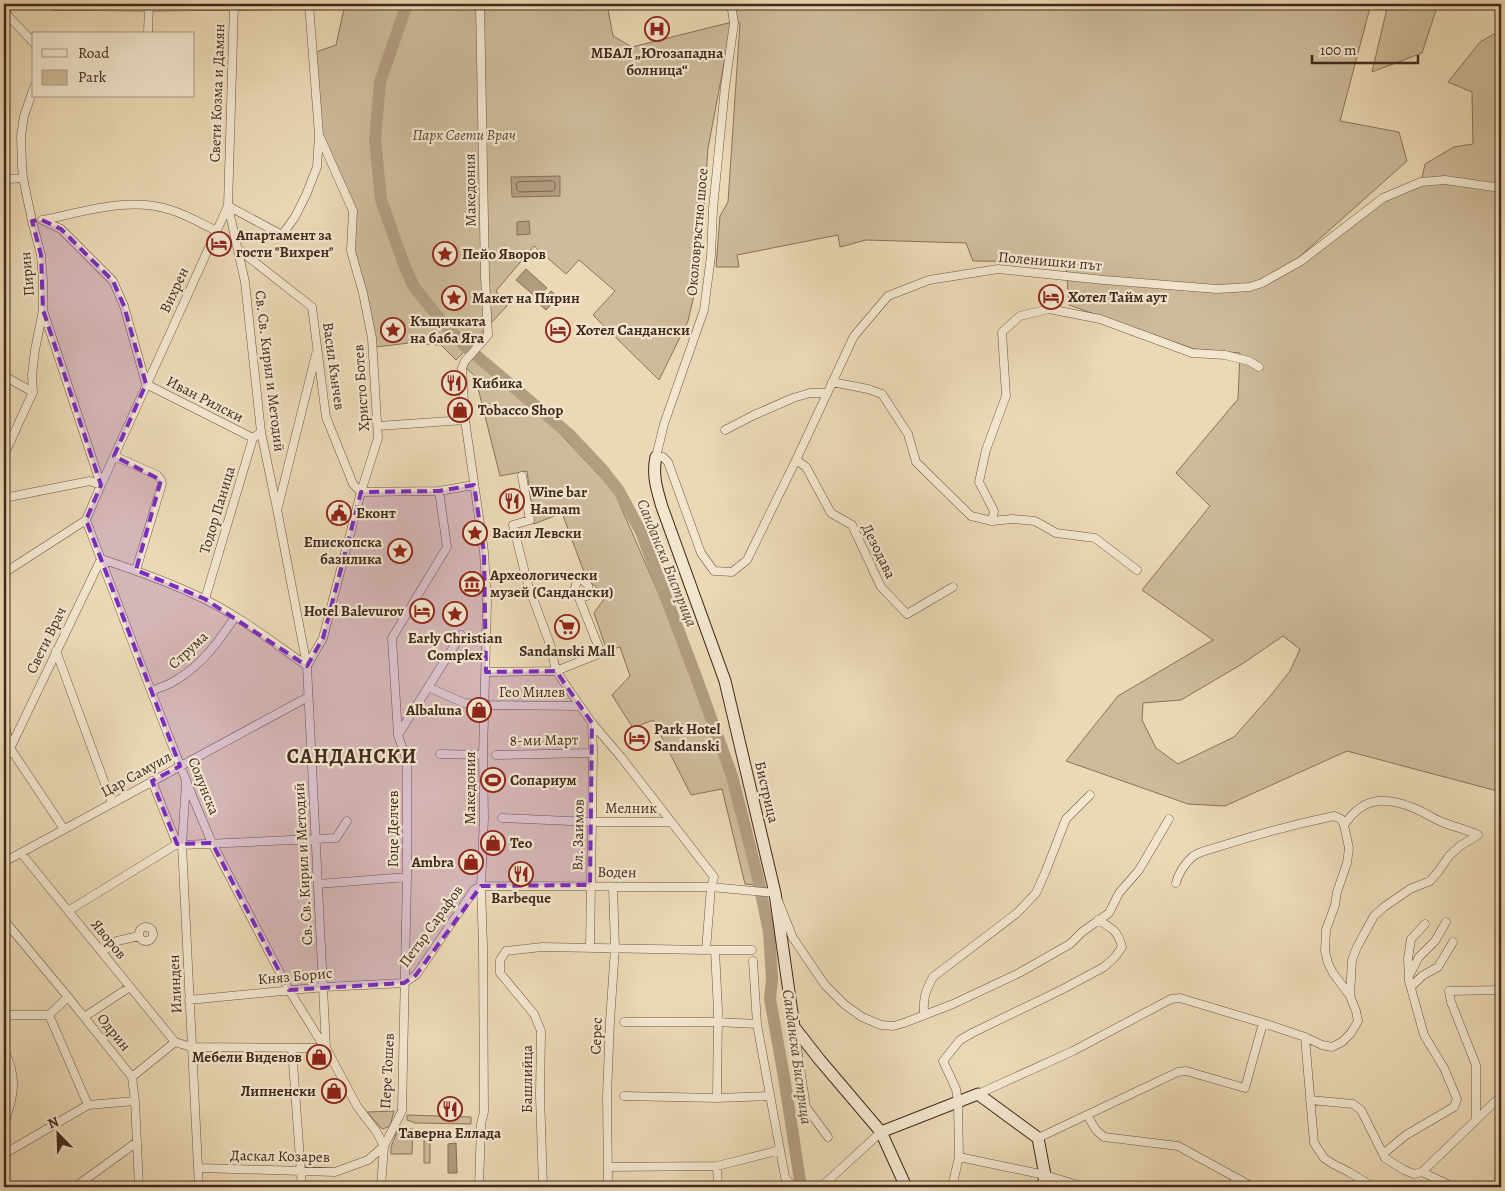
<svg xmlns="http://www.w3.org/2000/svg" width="1505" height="1191" viewBox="0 0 1505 1191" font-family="Alegreya,serif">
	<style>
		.green { fill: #cebb9b; stroke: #88725b; fill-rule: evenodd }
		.water { fill: #b29d81; stroke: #856f58 }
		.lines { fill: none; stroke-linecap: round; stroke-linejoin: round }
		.shore { stroke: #7a634e; stroke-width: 1 }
		.river { stroke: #b29d81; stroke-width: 12 }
		.street-casing { stroke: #6c5542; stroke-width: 9 }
		.secondary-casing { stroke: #42291b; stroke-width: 13 }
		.street { stroke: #f2e6cf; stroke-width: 8 }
		.secondary { stroke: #f2e6cf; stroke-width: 11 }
		.marked { fill: #7b2cbf; fill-opacity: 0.2; stroke: #7b2cbf; stroke-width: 4; stroke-dasharray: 10 6; stroke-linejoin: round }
		.labels { text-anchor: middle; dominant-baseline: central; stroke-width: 4.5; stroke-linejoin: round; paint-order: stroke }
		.poi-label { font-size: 15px; font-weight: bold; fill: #42291b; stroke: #f2e6cf; text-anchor: start }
		.street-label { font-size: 15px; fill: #42291b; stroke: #f2e6cf }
		.park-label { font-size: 15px; font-style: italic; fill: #5e4635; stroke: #f2e6cf }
		.water-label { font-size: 16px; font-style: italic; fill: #5e4634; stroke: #f2e6cf }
		.district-label { font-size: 20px; font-weight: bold; letter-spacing: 1px; fill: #42291b; stroke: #f2e6cf }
	</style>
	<rect width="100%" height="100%" fill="#ebd9b5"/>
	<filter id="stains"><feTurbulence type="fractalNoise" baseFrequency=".004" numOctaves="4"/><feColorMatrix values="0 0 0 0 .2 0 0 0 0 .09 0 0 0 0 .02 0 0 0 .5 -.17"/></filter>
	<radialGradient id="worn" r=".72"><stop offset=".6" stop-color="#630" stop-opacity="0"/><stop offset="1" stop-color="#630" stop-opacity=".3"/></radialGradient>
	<path class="green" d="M345 4H607L613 36 632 47 732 22 726 4H1371L1340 121 1399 132 1407 161 1288 267 1383 198 1421 182 1425 164 1454 147 1473 144 1472 92 1448 82 1480 42 1499 31 1498 6 1494 4H1501V792L1347 751 1225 806 1188 804 1066 761 1118 696 1213 640 1142 590 1210 506 1176 473 1238 399 1240 353 1194 349 1069 305 1066 262 973 261 966 243 866 240 840 247 838 235 737 255 739 267H716L720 216 728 202 740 23 732 22 708 148 700 269 688 321 659 380 593 315 615 291 579 260 566 274 534 246 496 291 507 306 456 360 441 345 409 343 376 347 352 254 354 209 320 132 316 52 336 45ZM1283 636 1300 649 1290 671 1271 695 1234 737 1178 764 1156 748 1142 720 1143 703 1181 700 1242 664Z
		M1388 4H1438L1422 53 1372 72Z
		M474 357 537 409 614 491 681 645 731 787 756 885 745 884 722 789 691 795 653 720 633 728 612 695 630 676 620 647 607 651 594 613 607 595 587 580 562 513 534 524 527 471 500 476 475 376 464 366Z
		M394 1111 390 1126 383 1129 380 1127 367 1112Z
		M407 1115 471 1117V1124L415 1123 407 1120Z
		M398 1129H413L412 1154H391V1147Z
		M424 1130H430V1163H424Z"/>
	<path class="water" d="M560 176V196L512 197 511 177Z
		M529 221 530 234 517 235V222Z
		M526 269 547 288 537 298 516 280Z
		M551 291 558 297 546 310 539 304Z
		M456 1143 457 1173H448V1144Z"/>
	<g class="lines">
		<path class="shore" d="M553 181 555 183V189L553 191 519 192 517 190 516 184 518 182Z"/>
		<path class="river" d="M407 4 380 82 375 139 381 200 405 267 414 287 444 324 465 346 570 435 601 468 619 491 641 532 695 674 732 776 757 874 769 932 772 979 770 999 784 1077 801 1187"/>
		<defs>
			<path id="street" d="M234 4 228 206 245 282 261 432 277 509 307 666 326 1048 357 1106 376 1131 384 1146
				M731 4 734 23 725 87 713 209 711 256 704 310 664 424 656 457H663L668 462 701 553 714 571 732 572 747 560 796 460 854 336 888 296 929 280 998 269 1104 280 1217 289 1250 287 1262 283 1301 261 1383 198 1421 182 1445 180 1501 188
				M53 6 149 7 309 5
				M4 8 9 17 34 43
				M148 34 149 4
				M4 177 9 179 23 178
				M228 206 282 235 295 217 306 195 317 167 319 135 309 4
				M42 220 61 229 113 281 124 306 146 384
				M43 220C83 212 130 196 171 210 187 215 202 224 217 231
				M238 249 312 307 326 417 353 484 361 492 439 491 474 485
				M43 310 101 485 228 206
				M4 376 33 392
				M832 382 868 389 882 394 908 434 916 462 971 516 992 521 994 511 979 482 986 450 1006 396 1002 332 1020 316 1049 309 1100 319 1192 353 1225 355 1249 361 1259 367
				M146 384 253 438
				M378 426 465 420
				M725 430 754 415 793 398 810 393H827
				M4 455 33 392 32 375 35 350 43 310V281L41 255 32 221 23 178 22 167 21 136 24 116 34 87
				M114 456 157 475 161 480 162 484 136 570
				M796 460 806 467 831 513 852 525 881 587 907 614 953 587
				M522 476 530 520 513 525 528 585 551 647 556 671 592 723 621 757 714 877 711 887 706 950 542 947 506 951 500 960V973L534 1014 541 1031 540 1095 543 1187
				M4 498 90 481 101 485 86 520
				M278 507 316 354
				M86 520 151 691 193 798 212 843 289 990 325 1048
				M992 521 1012 519 1035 521 1056 533 1095 538 1137 570
				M4 573 86 520
				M205 599 253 438 261 432
				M56 651 112 803
				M486 672 556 671 601 653 575 588 577 581 581 579C589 584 590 587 587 596L580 598
				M428 687 464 703 481 704
				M151 691C159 688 169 685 176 680 202 665 219 641 235 617
				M485 705 579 706
				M4 721 10 748 64 829
				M398 735 461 635
				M440 754 483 755
				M496 755 593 753
				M4 761 101 559C135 570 171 583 204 599 241 617 274 643 307 666L323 638 361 492 378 438 372 338 363 293 351 251 353 211 319 135
				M152 781 177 844
				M186 782 182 845 199 1187
				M502 818 592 822H671
				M1344 825C1363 797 1384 796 1414 808 1424 812 1432 818 1442 822 1454 827 1466 829 1478 835
				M21 853 175 1042
				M4 862 308 697
				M318 884 407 877
				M481 886 711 887 775 893 793 938 825 985 845 1005 862 1017 881 1025 893 1026 904 1023 953 1004 1019 973 1070 944 1082 932 1109 913 1119 893 1139 870 1169 819
				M68 911 177 844 182 845 336 838 347 821
				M4 920 68 997 132 1077 135 1101 139 1187
				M139 934a7 7 0 1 1 14 0a7 7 0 1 1-14 0Z
				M590 948 593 753 592 723
				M710 950H752
				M715 950 718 1011 717 1098
				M102 952 117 941 139 936
				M753 961 757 1024 785 1177 791 1185V1187
				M1501 961V968
				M1410 974 1419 957 1435 941 1446 922
				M404 983 416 975 474 890 481 886
				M1411 987 1422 976 1438 967 1453 942
				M1350 996 1352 960 1357 947 1374 916 1384 907 1410 889 1430 881 1438 872 1449 856 1460 846 1478 835
				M189 1000 324 987 404 983
				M4 1015H49L68 997
				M49 1015 88 1105
				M924 1015C923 998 925 992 933 977L1017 913 1036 893 1045 873 1066 819 1090 795
				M84 1017 130 987
				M624 1022H717L757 1024
				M794 1028 806 1107 828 1137
				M1305 1037 1314 1143 1324 1158 1333 1164 1349 1172 1373 1187
				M175 1042 191 1047 326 1048
				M292 1048 302 1187
				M4 1050C18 1078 14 1096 4 1124
				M132 1077 175 1042
				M978 1094 1073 1051 1171 999 1180 998 1263 1023 1305 1037 1322 1045 1332 1047 1342 1042 1351 1033 1358 1021 1356 1011 1350 996 1333 973 1328 963 1325 951 1326 930 1335 905 1337 892 1347 863 1349 848 1344 825 1341 819 1334 816C1296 824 1258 834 1221 846 1212 849 1199 851 1192 857 1185 864 1178 874 1176 883
				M624 1096 717 1098 769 1096
				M1310 1100 1353 1104 1361 1110 1385 1158 1404 1170 1414 1174 1422 1172 1501 1096
				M1087 1115 1096 1130 1104 1137 1178 1146 1253 1187
				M1476 1120V1065L1451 1002 1449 991 1501 990
				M1038 1138 1178 1072 1186 1071 1245 1088 1263 1023
				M4 1154 88 1105 135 1101
				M1383 1154 1406 1135 1454 1107 1457 1099 1444 1068 1424 1035 1409 981 1408 959 1411 939 1425 924
				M959 1157 1045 1175 1084 1187
				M717 1166 718 1187
				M608 1167 717 1166 780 1150
				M199 1168 335 1172 368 1160 384 1146
				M1422 1172 1454 1187
				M75 1187 137 1142
				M381 1187 384 1146 402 1111 407 877V761L398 735 392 638 447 547 439 491
				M479 1187 481 1124 484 1112 483 946 481 886 484 818 483 755 487 603 484 552 465 420 462 368 465 361 488 335 485 276 480 4
				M608 1187 607 1095 610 1021 615 948 613 887
				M821 1187 881 1132
				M952 1187 959 1157 958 1102 956 1089 943 1061 960 1040 972 1033 1061 990 1104 967 1115 957 1122 947C1118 931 1112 928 1098 920
				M1232 1187 1235 1177"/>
			<path id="secondary" d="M656 457C652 475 657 490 662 507L725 681 775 893 794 1027 819 1059 881 1132 906 1187
				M881 1132 978 1094 1038 1138 1045 1175 1043 1187"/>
		</defs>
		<use href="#street" class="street-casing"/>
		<use href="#secondary" class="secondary-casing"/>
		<use href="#street" class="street"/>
		<use href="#secondary" class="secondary"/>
	</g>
	<path class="marked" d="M42 220 61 229 113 281 124 306 146 384 114 456 161 480 136 570 205 599 307 666 323 638 361 492 439 491 474 485 484 552 486 672 556 671 592 723 590 885 481 886 416 975 404 983 289 990 212 843 177 844 152 781 180 766 86 520 101 485 43 310 41 255 32 221Z"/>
	<defs>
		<symbol id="hospital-ring" viewBox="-11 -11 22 22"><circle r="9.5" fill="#f2e6cf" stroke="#8f2418" stroke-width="1.5"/><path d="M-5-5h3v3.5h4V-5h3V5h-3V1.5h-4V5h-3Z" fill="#8f2418"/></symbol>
		<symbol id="hotel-ring" viewBox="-11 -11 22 22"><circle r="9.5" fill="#f2e6cf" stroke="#8f2418" stroke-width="1.5"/><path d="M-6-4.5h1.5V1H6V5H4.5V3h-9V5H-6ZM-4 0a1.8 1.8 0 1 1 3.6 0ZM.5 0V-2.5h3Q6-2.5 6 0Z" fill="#8f2418"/></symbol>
		<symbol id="sight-ring" viewBox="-11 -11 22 22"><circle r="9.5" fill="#f2e6cf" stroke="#8f2418" stroke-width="1.5"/><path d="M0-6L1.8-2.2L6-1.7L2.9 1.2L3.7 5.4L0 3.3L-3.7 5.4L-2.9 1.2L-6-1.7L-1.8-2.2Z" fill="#8f2418"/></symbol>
		<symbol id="restaurant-ring" viewBox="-11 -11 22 22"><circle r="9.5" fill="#f2e6cf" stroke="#8f2418" stroke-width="1.5"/><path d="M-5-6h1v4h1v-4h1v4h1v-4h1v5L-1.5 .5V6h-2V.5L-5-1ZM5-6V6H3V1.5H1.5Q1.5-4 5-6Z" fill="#8f2418"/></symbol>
		<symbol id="shop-ring" viewBox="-11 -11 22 22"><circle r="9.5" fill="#f2e6cf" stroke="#8f2418" stroke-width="1.5"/><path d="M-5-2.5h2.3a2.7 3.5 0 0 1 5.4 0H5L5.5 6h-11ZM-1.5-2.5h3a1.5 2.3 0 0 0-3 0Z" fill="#8f2418"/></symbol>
		<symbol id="civic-ring" viewBox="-11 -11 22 22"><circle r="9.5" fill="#f2e6cf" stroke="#8f2418" stroke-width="1.5"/><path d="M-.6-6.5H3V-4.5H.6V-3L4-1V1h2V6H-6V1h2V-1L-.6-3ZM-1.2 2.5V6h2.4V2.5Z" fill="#8f2418"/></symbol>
		<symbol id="museum-ring" viewBox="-11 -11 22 22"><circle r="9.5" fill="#f2e6cf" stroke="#8f2418" stroke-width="1.5"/><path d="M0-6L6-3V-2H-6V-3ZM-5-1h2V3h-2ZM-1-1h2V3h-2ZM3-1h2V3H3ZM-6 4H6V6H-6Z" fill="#8f2418"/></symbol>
		<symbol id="supermarket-ring" viewBox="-11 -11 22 22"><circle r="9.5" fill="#f2e6cf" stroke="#8f2418" stroke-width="1.5"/><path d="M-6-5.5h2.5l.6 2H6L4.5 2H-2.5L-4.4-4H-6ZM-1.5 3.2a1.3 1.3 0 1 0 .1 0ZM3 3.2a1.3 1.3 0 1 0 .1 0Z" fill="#8f2418"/></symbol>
		<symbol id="stadium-ring" viewBox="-11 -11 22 22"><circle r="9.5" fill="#f2e6cf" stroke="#8f2418" stroke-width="1.5"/><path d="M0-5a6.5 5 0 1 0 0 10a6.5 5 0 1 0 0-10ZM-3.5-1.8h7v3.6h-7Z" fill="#8f2418"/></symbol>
	</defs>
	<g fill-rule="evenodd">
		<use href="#hospital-ring" x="643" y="15" width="28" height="28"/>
		<use href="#hotel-ring" x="205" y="230" width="28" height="28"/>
		<use href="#sight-ring" x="431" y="240" width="28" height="28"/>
		<use href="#hotel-ring" x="1037" y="283" width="28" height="28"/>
		<use href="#sight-ring" x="440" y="284" width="28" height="28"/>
		<use href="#sight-ring" x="379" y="316" width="28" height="28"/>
		<use href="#hotel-ring" x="544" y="316" width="28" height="28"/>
		<use href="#restaurant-ring" x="440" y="369" width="28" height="28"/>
		<use href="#shop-ring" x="446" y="396" width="28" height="28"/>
		<use href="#restaurant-ring" x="498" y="487" width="28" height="28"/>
		<use href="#civic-ring" x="325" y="499" width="28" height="28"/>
		<use href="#sight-ring" x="461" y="519" width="28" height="28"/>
		<use href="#sight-ring" x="386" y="537" width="28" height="28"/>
		<use href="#museum-ring" x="458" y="570" width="28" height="28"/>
		<use href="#hotel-ring" x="408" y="597" width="28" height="28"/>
		<use href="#sight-ring" x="441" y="600" width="28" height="28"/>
		<use href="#supermarket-ring" x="553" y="613" width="28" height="28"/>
		<use href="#shop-ring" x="465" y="696" width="28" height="28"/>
		<use href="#hotel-ring" x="623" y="724" width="28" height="28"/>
		<use href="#stadium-ring" x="479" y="766" width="28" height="28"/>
		<use href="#shop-ring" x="479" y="829" width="28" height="28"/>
		<use href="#shop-ring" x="457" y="848" width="28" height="28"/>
		<use href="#restaurant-ring" x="507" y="860" width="28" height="28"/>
		<use href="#shop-ring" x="305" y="1043" width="28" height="28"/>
		<use href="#shop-ring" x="320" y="1077" width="28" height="28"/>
		<use href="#restaurant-ring" x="436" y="1095" width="28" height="28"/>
	</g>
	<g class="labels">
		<g class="poi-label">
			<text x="657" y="53" text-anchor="middle">МБАЛ „Югозападна<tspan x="657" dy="17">болница“</tspan></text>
			<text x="236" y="235">Апартамент за<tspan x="236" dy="17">гости "Вихрен"</tspan></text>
			<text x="462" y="254">Пейо Яворов</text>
			<text x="1068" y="297">Хотел Тайм аут</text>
			<text x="472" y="298">Макет на Пирин</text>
			<text x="410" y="321">Къщичката<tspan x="410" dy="17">на баба Яга</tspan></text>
			<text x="576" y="330">Хотел Сандански</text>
			<text x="472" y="383">Кибика</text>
			<text x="478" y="410">Tobacco Shop</text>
			<text x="530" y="492">Wine bar<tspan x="530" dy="17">Hamam</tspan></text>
			<text x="356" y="513">Еконт</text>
			<text x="492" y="533">Васил Левски</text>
			<text x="382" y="542" text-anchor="end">Епископска<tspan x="382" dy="17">базилика</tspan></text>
			<text x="490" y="575">Археологически<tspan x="490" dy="17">музей (Сандански)</tspan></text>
			<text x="404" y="611" text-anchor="end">Hotel Balevurov</text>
			<text x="455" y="638" text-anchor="middle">Early Christian<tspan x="455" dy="17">Complex</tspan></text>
			<text x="567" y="651" text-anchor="middle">Sandanski Mall</text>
			<text x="462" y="710" text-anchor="end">Albaluna</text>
			<text x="654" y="729">Park Hotel<tspan x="654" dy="17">Sandanski</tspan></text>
			<text x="510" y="780">Сопариум</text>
			<text x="510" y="843">Тео</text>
			<text x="454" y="862" text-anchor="end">Ambra</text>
			<text x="521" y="898" text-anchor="middle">Barbeque</text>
			<text x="302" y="1057" text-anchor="end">Мебели Виденов</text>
			<text x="316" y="1091" text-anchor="end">Липненски</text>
			<text x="450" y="1133" text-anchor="middle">Таверна Еллада</text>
		</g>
		<g class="street-label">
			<text transform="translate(217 93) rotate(-88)">Свети Козма и Дамян</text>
			<text transform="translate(470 190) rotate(-91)">Македония</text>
			<text transform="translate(697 232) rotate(-85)">Околовръстно шосе</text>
			<text transform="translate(1050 261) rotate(5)">Поленишки път</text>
			<text transform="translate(27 274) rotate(-95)">Пирин</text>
			<text transform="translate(174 290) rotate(-65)">Вихрен</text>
			<text transform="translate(334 366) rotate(82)">Васил Кънчев</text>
			<text transform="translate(270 371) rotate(83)">Св. Св. Кирил и Методий</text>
			<text transform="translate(361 388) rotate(-94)">Христо Ботев</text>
			<text transform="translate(205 399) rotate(27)">Иван Рилски</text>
			<text transform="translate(217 510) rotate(-73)">Тодор Паница</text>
			<text transform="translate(879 551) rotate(64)">Дезодава</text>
			<text transform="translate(46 640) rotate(-64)">Свети Врач</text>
			<text transform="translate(188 650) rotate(-43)">Струма</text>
			<text x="532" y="692">Гео Милев</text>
			<text transform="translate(544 740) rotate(-1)">8-ми Март</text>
			<text transform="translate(136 774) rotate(-29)">Цар Самуил</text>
			<text transform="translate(204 786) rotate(68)">Солунска</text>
			<text transform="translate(470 788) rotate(-90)">Македония</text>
			<text transform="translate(767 792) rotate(77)">Бистрица</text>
			<text x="631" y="808">Мелник</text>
			<text transform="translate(393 829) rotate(-90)">Гоце Делчев</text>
			<text transform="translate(578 835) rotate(-89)">Вл. Заимов</text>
			<text transform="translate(303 864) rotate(-93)">Св. Св. Кирил и Методий</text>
			<text transform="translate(617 872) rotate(1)">Воден</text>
			<text transform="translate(431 926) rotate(-54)">Петър Сарафов</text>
			<text transform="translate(109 939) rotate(51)">Яворов</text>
			<text transform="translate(295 976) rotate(-5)">Княз Борис</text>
			<text transform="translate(175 984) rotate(-93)">Илинден</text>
			<text transform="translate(114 1032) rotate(51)">Одрин</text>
			<text transform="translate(596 1036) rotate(-88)">Серес</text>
			<text transform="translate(387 1071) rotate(-87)">Пере Тошев</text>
			<text transform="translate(527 1079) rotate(-90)">Башлийца</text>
			<text transform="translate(280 1156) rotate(1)">Даскал Козарев</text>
		</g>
		<g class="park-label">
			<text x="464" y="135">Парк Свети Врач</text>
		</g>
		<g class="water-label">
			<text transform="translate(667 563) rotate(68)">Санданска Бистрица</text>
			<text transform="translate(797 1057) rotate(82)">Санданска Бистрица</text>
		</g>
		<g class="district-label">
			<text x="352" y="756">САНДАНСКИ</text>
		</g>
	</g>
	<rect width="1505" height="1191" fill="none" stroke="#ebd9b5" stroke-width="20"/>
	<rect x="5" y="5" width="1495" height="1181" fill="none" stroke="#42291b" stroke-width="2.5"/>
	<rect x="10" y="10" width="1485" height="1171" fill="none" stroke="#42291b"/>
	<rect x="32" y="32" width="162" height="65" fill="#f2e6cf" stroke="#ac9a87"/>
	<rect x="42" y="49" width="25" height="8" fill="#f2e6cf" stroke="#ac9a87"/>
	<text x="78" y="58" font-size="15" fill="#42291b">Road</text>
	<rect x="42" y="70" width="25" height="15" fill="#cebb9b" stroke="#ac9a87"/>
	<text x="78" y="82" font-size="15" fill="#42291b">Park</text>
	<g transform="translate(58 1134) rotate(337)" stroke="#f2e6cf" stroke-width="4" paint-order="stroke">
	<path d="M0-4L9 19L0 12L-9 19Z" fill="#42291b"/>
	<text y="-8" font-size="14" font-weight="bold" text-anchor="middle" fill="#42291b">N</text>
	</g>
	<path d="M1312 55v8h106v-8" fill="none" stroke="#42291b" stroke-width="2.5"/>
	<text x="1320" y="55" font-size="15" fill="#42291b" stroke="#f2e6cf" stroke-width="4" paint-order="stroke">100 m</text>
	<rect width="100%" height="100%" filter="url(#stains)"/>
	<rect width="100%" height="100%" fill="url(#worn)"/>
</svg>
